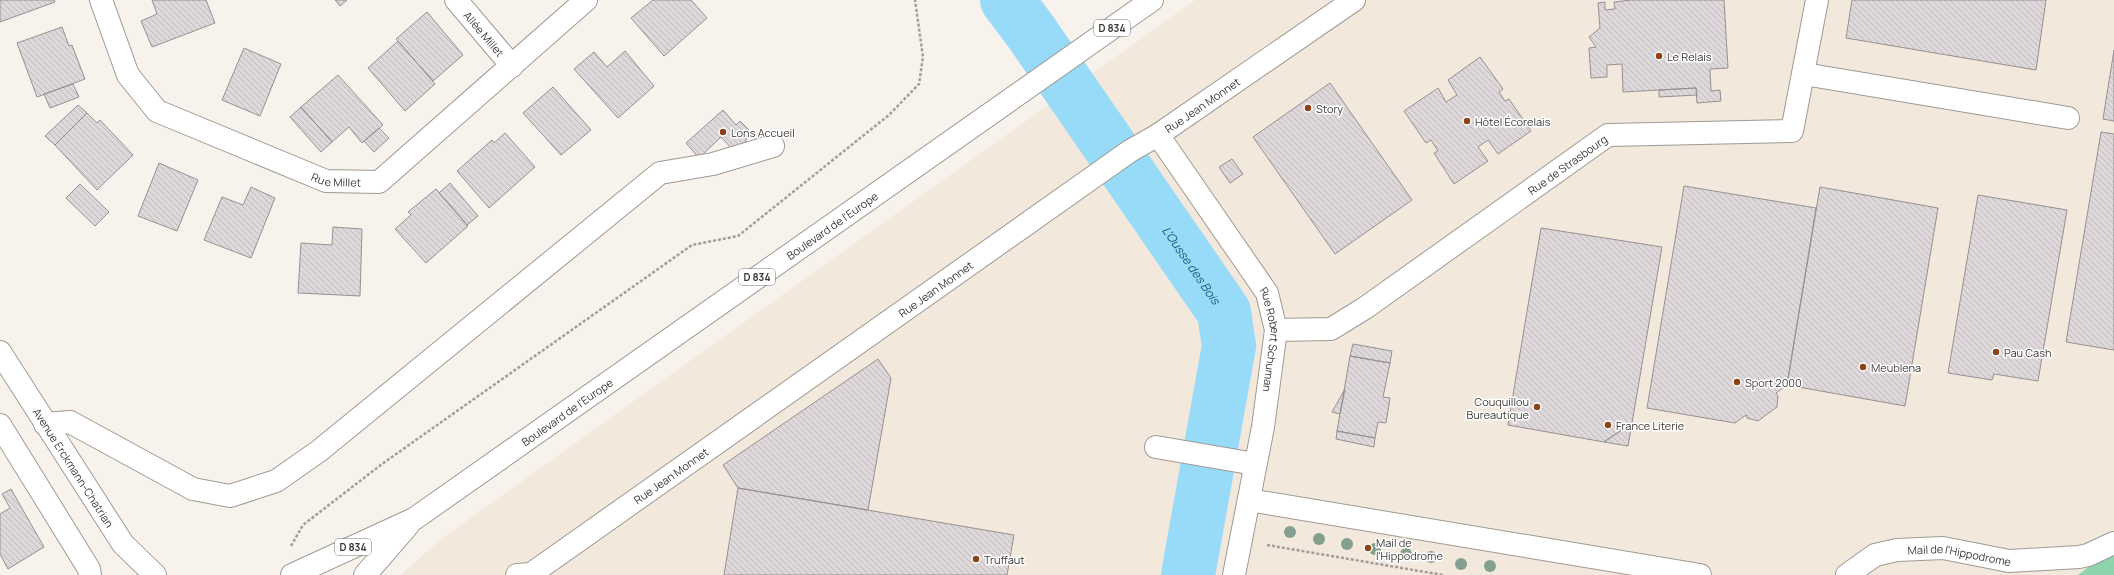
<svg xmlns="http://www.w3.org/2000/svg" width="2114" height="575" viewBox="0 0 2114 575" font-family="Manrope,sans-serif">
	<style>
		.built { fill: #f3e8dc }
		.grass { fill: #8fd3ad }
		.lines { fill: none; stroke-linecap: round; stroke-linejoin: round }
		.river { stroke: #97dbf8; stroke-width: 54 }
		.building { fill: url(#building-back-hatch); stroke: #979093 }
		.minor-casing { stroke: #9e9a94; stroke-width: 24 }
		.major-casing { stroke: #9e9a94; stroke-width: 24 }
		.path { stroke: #a29d9a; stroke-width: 2.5; stroke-dasharray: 3 2; stroke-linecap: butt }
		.minor { stroke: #fff; stroke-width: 22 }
		.major { stroke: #fff; stroke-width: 22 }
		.tree { fill: #83a08e }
		.poi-dot { fill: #894519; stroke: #fff; stroke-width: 1.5 }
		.labels { text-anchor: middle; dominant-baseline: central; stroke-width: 3; stroke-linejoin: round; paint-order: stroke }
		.shield { fill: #fff; stroke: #767574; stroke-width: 1 }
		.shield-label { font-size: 10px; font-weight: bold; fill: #3c3a38 }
		.street-label { font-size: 11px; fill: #3c3a38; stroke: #fff }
		.poi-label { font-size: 11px; fill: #3c3a38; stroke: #fff; text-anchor: start }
		.water-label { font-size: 12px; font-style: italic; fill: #165d75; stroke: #fff }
	</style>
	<defs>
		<pattern id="building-back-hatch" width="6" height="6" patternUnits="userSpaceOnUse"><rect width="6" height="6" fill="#dfd8db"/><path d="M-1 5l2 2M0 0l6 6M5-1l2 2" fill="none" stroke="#c0babd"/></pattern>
	</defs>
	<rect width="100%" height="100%" fill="#f8f2ed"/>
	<path class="built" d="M1195 0H2114V575H401L441 539Z"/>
	<path class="grass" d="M2114 554V575H2078L2091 565Z"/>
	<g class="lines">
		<path class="river" id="s1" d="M1007 0 1031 32 1224 312 1229 346 1188 575"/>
	</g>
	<path class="building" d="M0 0H54L55 2 0 22Z
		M152 0H206L215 23 152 47 141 21 157 14Z
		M335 0H347L340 6Z
		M653 0H691L707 18 664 56 631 18Z
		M1631 0H1724L1728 68 1710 69 1711 91 1720 90 1721 101 1697 103 1696 88 1623 92 1622 64 1607 65V77L1591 78 1589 48 1596 47 1589 37 1600 28 1598 3 1605 2V10L1615 9 1614 2Z
		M1852 0H2046L2036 70 1846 38Z
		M427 12 463 55 433 81 396 39Z
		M62 27 69 46 72 45 85 79 37 97 17 43Z
		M398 41 435 84 405 111 368 68Z
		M244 48 281 64 260 116 222 100Z
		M2114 50V121L2103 119Z
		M625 51 654 86 618 118 574 69 594 52 607 67Z
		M1480 57 1503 89 1499 92 1505 101 1509 99 1531 131 1498 154 1488 140 1478 147 1488 161 1454 184 1434 153 1438 151 1431 140 1426 143 1404 111 1438 88 1446 102 1457 95 1448 80Z
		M338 75 383 125 362 143 349 127 332 142 301 107Z
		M1330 83 1412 200 1335 254 1253 137Z
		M73 84 79 97 50 108 44 94Z
		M553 87 591 130 561 155 523 113Z
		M1696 88 1697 95 1659 97V90Z
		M78 105 87 113 55 145 45 136Z
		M301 107 332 142 321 152 290 117Z
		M723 110 736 125 740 121 749 130 744 134 746 137V141L734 151 721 137 699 158 686 143Z
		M87 113 97 123 100 120 133 155 97 190 55 145Z
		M379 128 389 138 374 152 364 141Z
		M2101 132 2114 134V350L2066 342Z
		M505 133 535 167 489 208 457 171 492 140 494 143Z
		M1232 159 1243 174 1230 183 1219 167Z
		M159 163 198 180 177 231 138 216Z
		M450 183 478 216 467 225 439 193Z
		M80 184 109 212 95 226 66 198Z
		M1684 186 1816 208 1787 385 1776 393 1778 396 1777 407 1758 421 1747 418 1746 415 1735 423 1647 408Z
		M251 187 275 198 251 258 204 240 222 197 243 205Z
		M1820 187 1938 208 1905 406 1787 385Z
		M436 189 468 226 426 263 395 229 411 215 408 212Z
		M1978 195 2067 210 2038 381 1994 374 1992 380 1948 373Z
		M333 227 362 229 360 296 298 293 301 243 332 245Z
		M1541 228 1662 247 1632 423 1604 442 1508 425Z
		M1353 344 1392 351 1390 363 1350 356Z
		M1350 356 1390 363 1383 397 1390 398 1386 423 1378 422 1375 438 1337 431Z
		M878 359 891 378 868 510 738 488 723 465Z
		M1345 389 1340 414 1332 412Z
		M1632 423 1628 446 1604 442Z
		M1337 431 1375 438 1374 447 1336 439Z
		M738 488 1014 535 1007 575H724Z
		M11 489 44 547 8 569 0 554V514L10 508 2 494Z"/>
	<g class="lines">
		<defs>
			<g id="minor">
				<path id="s2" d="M101 0 128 75 157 111 326 181 379 182 586 0"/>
				<path id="s3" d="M456 0 512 66"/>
				<path d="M1804 74 2068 118"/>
				<path id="s4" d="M1158 135 1267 293 1276 330 1263 427 1234 575"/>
				<path id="s5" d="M1276 330 1331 329 1365 308 1608 135 1792 131 1817 0"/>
				<path id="s6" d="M0 352 123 544 155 575"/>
				<path d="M45 424 70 422 193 489 230 496 276 481 319 451 660 173 713 164 773 146"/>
				<path d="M0 425 89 569 90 575"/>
				<path d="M1156 447 1255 464"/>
				<path d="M1249 500 1700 575"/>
				<path id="s7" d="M517 575 531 574 1130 151 1158 135 1354 0"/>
				<path id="s8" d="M1847 575 1875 555 1897 550 1943 548 2009 561 2079 557 2088 555 2114 543"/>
			</g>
			<g id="major">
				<path id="s9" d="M292 575 414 519 1152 0"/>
				<path d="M365 575 409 524"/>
			</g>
		</defs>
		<use href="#minor" class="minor-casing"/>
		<use href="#major" class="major-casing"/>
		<path class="path" d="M1267 545 1443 575
			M291 546 303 525 382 464 692 245 738 236 889 115 919 84 923 57 915 0"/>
		<use href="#minor" class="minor"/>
		<use href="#major" class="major"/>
	</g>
	<g class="tree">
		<circle cx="1290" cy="532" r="6"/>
		<circle cx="1319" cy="539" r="6"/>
		<circle cx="1347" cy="544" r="6"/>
		<circle cx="1375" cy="549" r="6"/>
		<circle cx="1406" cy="554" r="6"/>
		<circle cx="1431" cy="557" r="6"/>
		<circle cx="1461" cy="564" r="6"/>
		<circle cx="1490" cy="566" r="6"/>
	</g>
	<g class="poi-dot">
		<circle cx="1659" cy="56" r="4"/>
		<circle cx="1308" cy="108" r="4"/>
		<circle cx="1467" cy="121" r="4"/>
		<circle cx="723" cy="132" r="4"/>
		<circle cx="1996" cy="352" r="4"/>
		<circle cx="1863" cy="367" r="4"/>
		<circle cx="1737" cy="382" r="4"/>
		<circle cx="1537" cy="407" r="4"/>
		<circle cx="1608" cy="425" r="4"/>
		<circle cx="1368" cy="548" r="4"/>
		<circle cx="976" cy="559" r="4"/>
	</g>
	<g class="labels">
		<g class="shield">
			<rect x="1094" y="20" width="36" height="16" rx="3"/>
			<rect x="739" y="269" width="36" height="16" rx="3"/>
			<rect x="335" y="539" width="36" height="16" rx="3"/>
		</g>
		<g class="shield-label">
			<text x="1112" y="28">D 834</text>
			<text x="757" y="277">D 834</text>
			<text x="353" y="547">D 834</text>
		</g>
		<g class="street-label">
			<text stroke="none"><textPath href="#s3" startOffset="44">Allée Millet</textPath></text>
			<text stroke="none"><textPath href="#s7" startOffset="833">Rue Jean Monnet</textPath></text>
			<text stroke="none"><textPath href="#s5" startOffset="343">Rue de Strasbourg</textPath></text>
			<text stroke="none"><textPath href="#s2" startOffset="319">Rue Millet</textPath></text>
			<text stroke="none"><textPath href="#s9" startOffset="645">Boulevard de l'Europe</textPath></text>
			<text stroke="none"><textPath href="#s7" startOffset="509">Rue Jean Monnet</textPath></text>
			<text stroke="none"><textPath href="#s4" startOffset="239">Rue Robert Schuman</textPath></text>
			<text stroke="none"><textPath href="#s9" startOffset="321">Boulevard de l'Europe</textPath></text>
			<text stroke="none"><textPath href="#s6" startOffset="137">Avenue Erckmann-Chatrian</textPath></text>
			<text stroke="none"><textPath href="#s7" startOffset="185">Rue Jean Monnet</textPath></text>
			<text stroke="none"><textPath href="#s8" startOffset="120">Mail de l'Hippodrome</textPath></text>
		</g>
		<g class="poi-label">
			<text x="1667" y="56">Le Relais</text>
			<text x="1316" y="108">Story</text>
			<text x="1475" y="121">Hôtel Écorelais</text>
			<text x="731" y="132">Lons Accueil</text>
			<text x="2004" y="352">Pau Cash</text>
			<text x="1871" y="367">Meublena</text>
			<text x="1745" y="382">Sport 2000</text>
			<text x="1529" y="401" text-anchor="end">Couquillou<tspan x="1529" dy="13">Bureautique</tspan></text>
			<text x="1616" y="425">France Literie</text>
			<text x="1376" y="542">Mail de<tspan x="1376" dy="13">l'Hippodrome</tspan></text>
			<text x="984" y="559">Truffaut</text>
		</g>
		<g class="water-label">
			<text stroke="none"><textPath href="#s1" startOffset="323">L'Ousse des Bois</textPath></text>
		</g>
	</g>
</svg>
